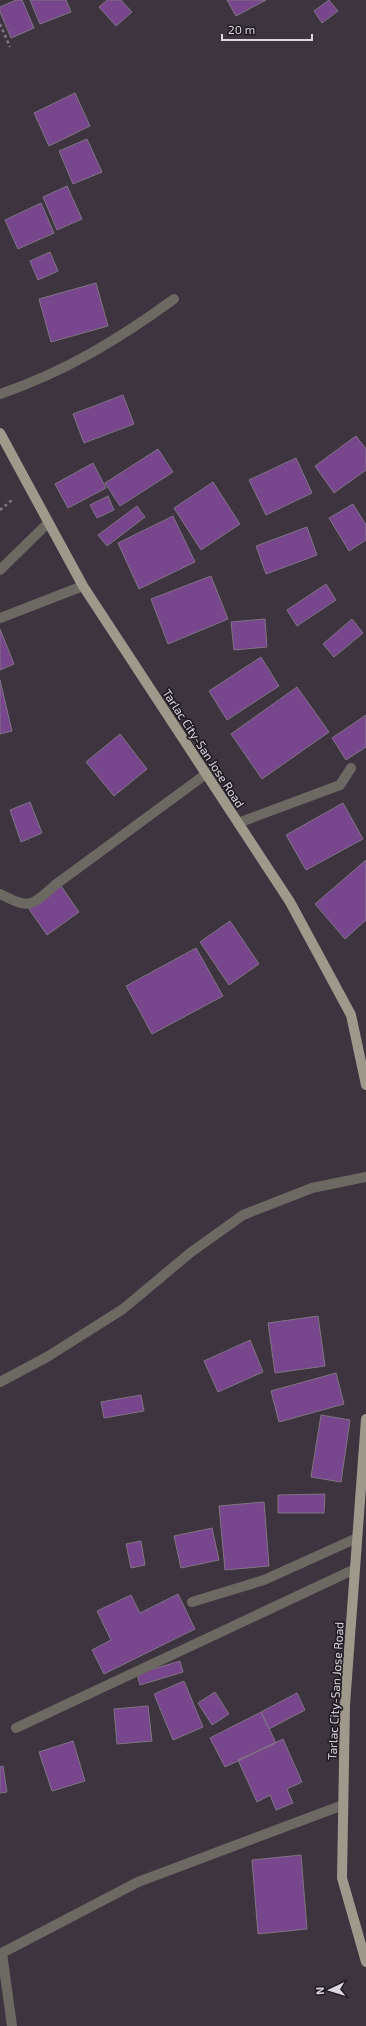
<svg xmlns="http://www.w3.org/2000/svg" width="366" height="2026" viewBox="0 0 366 2026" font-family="'Exo 2',sans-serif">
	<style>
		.building { fill: #78468c; stroke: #7f7583 }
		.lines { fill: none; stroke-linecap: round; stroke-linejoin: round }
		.path { stroke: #807983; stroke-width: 2.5; stroke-dasharray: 3 3; stroke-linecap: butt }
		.minor { stroke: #6b6962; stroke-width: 10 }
		.major { stroke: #9e998b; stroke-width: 10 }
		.labels { text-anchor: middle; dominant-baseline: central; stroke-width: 3.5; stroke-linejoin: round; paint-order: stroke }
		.street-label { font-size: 12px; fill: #ddd8df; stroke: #211d23 }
	</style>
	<rect width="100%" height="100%" fill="#3d3440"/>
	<path class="building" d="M16 0H22L34 28 11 38 0 12V7Z
		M30 0H66L71 12 40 24Z
		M107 0H121L132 12 116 26 99 7Z
		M227 0H266L236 16Z
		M329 0 338 11 322 23 314 11Z
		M75 93 90 126 49 146 34 113Z
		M87 139 102 172 73 184 59 151Z
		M67 186 82 219 57 230 43 197Z
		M41 203 54 233 18 249 5 220Z
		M50 252 58 271 38 280 30 261Z
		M96 283 108 326 51 342 39 299Z
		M123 395 134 424 84 443 73 414Z
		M356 436 366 449V470L334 493 315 466Z
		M158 449 173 472 120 506 105 483Z
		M296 458 312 493 266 515 249 480Z
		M93 463 106 488 68 508 55 484Z
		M213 482 240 524 201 550 174 508Z
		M108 496 114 510 97 518 90 505Z
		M353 504 366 525V540L349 551 329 518Z
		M137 506 145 517 107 546 98 535Z
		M173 516 195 562 139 589 118 543Z
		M307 527 317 555 266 574 256 546Z
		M211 576 228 619 168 644 151 599Z
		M326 584 336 600 297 626 287 610Z
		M265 619 267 647 234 650 231 622Z
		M352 619 363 633 334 657 323 644Z
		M0 629 14 664 0 670Z
		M261 657 279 686 227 720 209 691Z
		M0 680 12 731 0 734Z
		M297 687 329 732 262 779 231 734Z
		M366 715V747L346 760 332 738Z
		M120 734 147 769 114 796 86 762Z
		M30 802 42 833 21 842 10 810Z
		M343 803 363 839 306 870 286 835Z
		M366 860V920L345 939 315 904Z
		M61 886 79 912 47 935 29 909Z
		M230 921 259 964 229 985 200 942Z
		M196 948 223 996 152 1034 126 986Z
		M318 1316 325 1366 275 1373 268 1323Z
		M250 1340 263 1372 218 1392 204 1361Z
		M336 1373 344 1404 279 1422 271 1391Z
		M141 1395 144 1411 104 1418 101 1402Z
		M321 1415 350 1420 341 1482 311 1477Z
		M325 1494 324 1513H278V1495Z
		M264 1502 269 1566 225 1570 219 1506Z
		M212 1528 219 1560 181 1568 174 1536Z
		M141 1541 145 1565 131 1568 126 1544Z
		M178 1594 195 1629 104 1674 92 1650 111 1640 97 1611 131 1595 140 1613Z
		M180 1661 183 1672 140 1685 137 1674Z
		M184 1681 203 1727 173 1740 154 1694Z
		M215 1692 229 1714 212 1725 198 1703Z
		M297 1693 305 1710 269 1729 261 1712Z
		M148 1706 152 1741 117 1744 114 1709Z
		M261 1712 276 1743 225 1767 210 1738Z
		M283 1739 302 1782 287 1789 293 1803 276 1810 270 1795 257 1802 238 1760Z
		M73 1741 85 1781 52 1791 39 1752Z
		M3 1766 7 1792 0 1793V1767Z
		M301 1855 307 1929 258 1934 252 1860Z"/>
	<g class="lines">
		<path class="path" d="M0 24 10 47
			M0 510 12 500"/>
		<path class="minor" d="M0 394C65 372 119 339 174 299
			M0 570 48 523
			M0 618 83 586
			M238 823 340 785 351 768
			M0 894C30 909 30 907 55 885L206 774
			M0 1382 47 1357 123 1309 190 1253 243 1215 312 1188 366 1177
			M192 1602 264 1580 357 1538
			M16 1728 355 1569
			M2 1953 12 2026
			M0 1954 138 1882 343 1805"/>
		<path class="major" d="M0 433 83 586 290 902 351 1015 366 1085
			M366 1419 345 1705 342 1878 366 1962"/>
	</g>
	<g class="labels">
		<g class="street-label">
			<text transform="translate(204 748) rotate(57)">Tarlac City-San Jose Road</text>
			<text transform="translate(335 1691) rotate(-87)">Tarlac City-San Jose Road</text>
		</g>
	</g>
	<g transform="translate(330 1990) rotate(266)" stroke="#211d23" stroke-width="3" paint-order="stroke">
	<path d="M0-3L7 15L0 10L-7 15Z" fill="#ddd8df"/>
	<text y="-6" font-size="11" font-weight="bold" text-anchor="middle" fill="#ddd8df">N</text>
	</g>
	<path d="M222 34v6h90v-6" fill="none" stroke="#ddd8df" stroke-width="2"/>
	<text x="228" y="34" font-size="12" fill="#ddd8df" stroke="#211d23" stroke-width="3" paint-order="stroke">20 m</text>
</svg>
